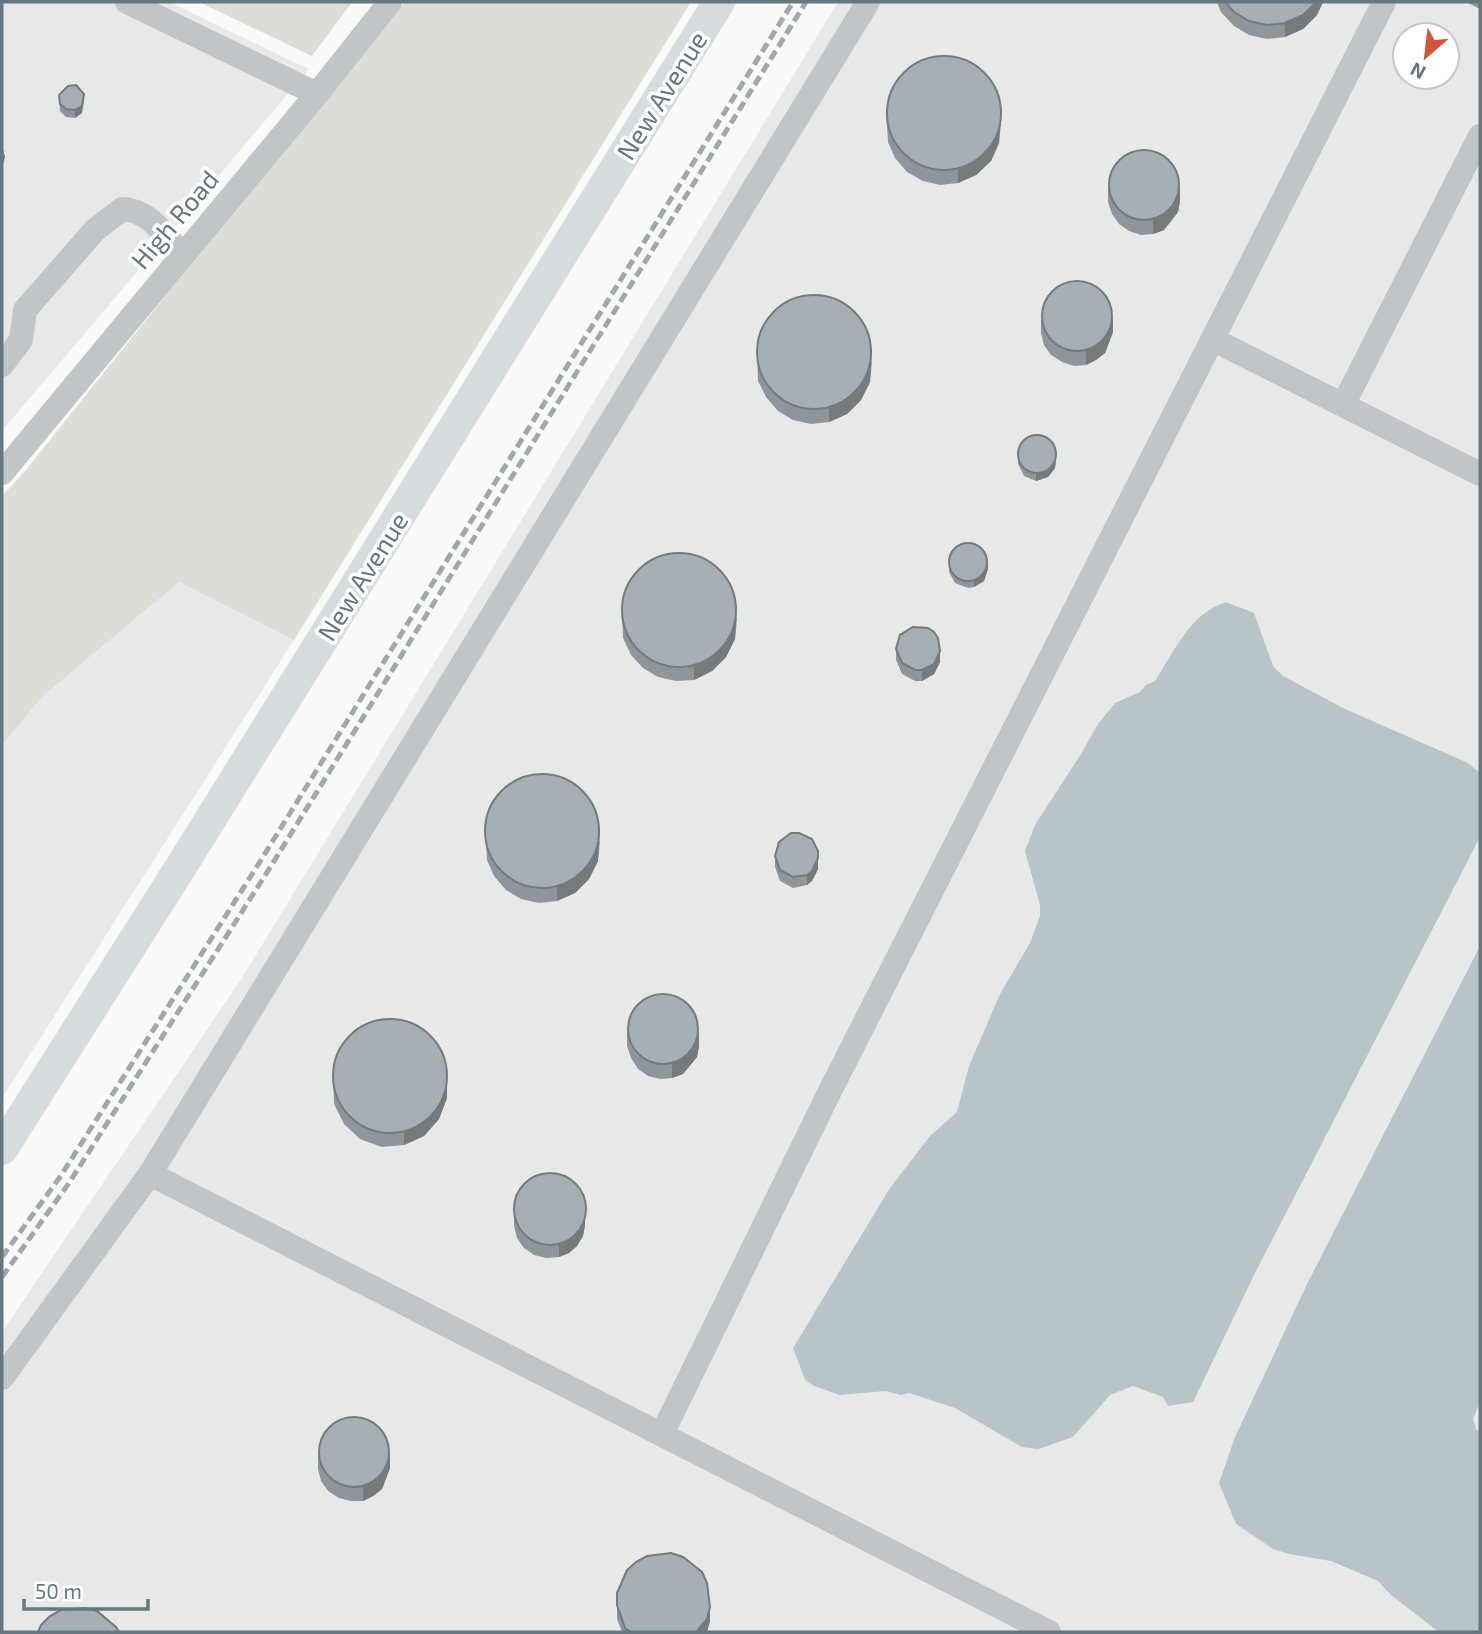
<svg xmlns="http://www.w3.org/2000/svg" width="1482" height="1634" viewBox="0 0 1482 1634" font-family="'Exo 2',sans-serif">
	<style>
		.built { fill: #e7e9e8; fill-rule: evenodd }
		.green { fill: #daded7 }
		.water { fill: #b8c4c7 }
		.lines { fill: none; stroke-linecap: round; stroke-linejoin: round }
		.minor { stroke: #c1c5c8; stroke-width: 24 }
		.major { stroke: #d6dbde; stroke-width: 32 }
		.rail { stroke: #a1a8ad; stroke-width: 5; stroke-dasharray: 10 5; stroke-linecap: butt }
		.wall { fill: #8f969b }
		.shaded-wall { fill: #747a7e }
		.building { fill: #a6afb4; stroke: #747a7e; stroke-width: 2 }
		.labels { text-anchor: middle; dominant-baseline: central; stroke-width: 7; stroke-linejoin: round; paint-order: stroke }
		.street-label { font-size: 26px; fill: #667780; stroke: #fff }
	</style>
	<rect width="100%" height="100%" fill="#f9f9f7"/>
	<path class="built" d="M2 2H169L309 69 2 431Z
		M838 2H1480V1632H2V1332L240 981ZM1405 35H1447V77H1405Z
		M180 581 294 640 2 1098V745L43 696Z"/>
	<path class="green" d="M199 2H352L312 56Z
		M405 2H691L294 640 179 582 43 696 2 745V496L26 470 327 93Z"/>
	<path class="water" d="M1226 602 1254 613 1273 666 1283 676 1345 709 1466 762 1480 773V837L1255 1273 1193 1402 1168 1406 1163 1397 1133 1386 1110 1395 1073 1437 1038 1449 1022 1447 955 1408 909 1393 901 1395 886 1391 840 1395 814 1386 805 1380 793 1348 890 1188 930 1136 957 1112 969 1066 1000 994 1030 943 1040 916V905L1025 851 1035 825 1081 754 1098 724 1115 703 1140 692 1146 685 1155 681C1174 652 1190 613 1226 602Z
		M1480 946V1402L1473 1419 1476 1429 1480 1433V1626L1478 1632H1439L1391 1595 1378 1581 1331 1561 1289 1554 1273 1549 1236 1524 1219 1483 1235 1437 1307 1284Z"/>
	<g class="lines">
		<path class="minor" d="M127 2 317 94
			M1214 340 1480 474
			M2 365 21 340 25 310 95 230 122 209C150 210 165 236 183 255
			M1344 403 1480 136
			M2 473 317 94 390 2
			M150 1174 1049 1632
			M2 1378 150 1174 868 2
			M662 1434 830 1091 1384 2"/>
		<path class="major" d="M2 1149 182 865 719 2"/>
		<path class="rail" d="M2 1257 60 1177 256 868 793 2
			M2 1277 69 1183 266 874 806 2"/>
	</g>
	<path class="wall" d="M1217 2H1323L1317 15 1303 29 1285 37 1267 39 1249 35 1234 26 1221 12Z
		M1466 2H1480V9Z
		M59 95 84 101 82 113 75 118 66 117 60 111Z
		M886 110 1001 123 999 143 991 161 976 175 958 183 940 185 923 181 907 172 895 158 888 142Z
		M1108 188 1180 201 1178 212 1164 230 1153 234 1141 235 1129 231 1119 224 1112 214 1108 202Z
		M1041 319 1113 332 1105 353 1096 360 1086 365 1074 366 1062 362 1051 355 1044 345 1041 333Z
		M757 349 872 362 870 382 861 400 847 414 829 422 811 424 793 420 778 411 766 397 758 381Z
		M1018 450 1056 462 1055 468 1048 477 1036 481 1024 476 1018 464Z
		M949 564 988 569 984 581 974 587 968 588 955 583 949 572Z
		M622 606 737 619 735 639 726 657 712 671 694 680 676 681 658 677 643 668 631 655 623 638Z
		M896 649 940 662 934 674 922 681H915L902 674 896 660Z
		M485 828 600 841 598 861 589 879 575 893 557 901 539 903 521 899 506 890 494 876 487 860Z
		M775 856 818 869 812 881 807 885 793 888 780 881 775 867Z
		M627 1032 699 1046 697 1057 683 1074 672 1078 660 1079 648 1076 638 1069 631 1058 627 1046Z
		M333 1068 447 1098 439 1119 424 1136 404 1145 382 1147 360 1139 344 1124 334 1104Z
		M514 1211 585 1225 583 1236 577 1246 569 1253 559 1257 546 1258 534 1255 524 1248 517 1238 514 1226Z
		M318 1454 390 1468 382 1489 373 1496 363 1501H351L339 1498 328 1491 321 1481 318 1469Z
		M617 1593 710 1621 707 1632H622L617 1619Z"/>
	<path class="shaded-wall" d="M1316 2H1323L1317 15 1303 29 1285 37V23Z
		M84 94 82 113 75 118V110Z
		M1001 109 999 143 991 161 976 175 958 183V169Z
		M1180 187V201L1178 212 1164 230 1153 234V220Z
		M1113 318V332L1105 353 1096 360 1086 365V350Z
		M872 348 870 382 861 400 847 414 829 422V408Z
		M1056 455 1055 468 1048 477 1036 481V474Z
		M988 562V569L984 581 974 587V580Z
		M737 605 735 639 726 657 712 671 694 680V665Z
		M940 651V662L934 674 922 681V670Z
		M600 827 598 861 589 879 575 893 557 901V887Z
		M818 858V869L812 881 807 885V875Z
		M699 1032V1046L697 1057 683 1074 672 1078V1064Z
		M447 1084V1098L439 1119 424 1136 404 1145V1131Z
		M585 1211V1225L583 1236 577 1246 569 1253 559 1257V1243Z
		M390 1454V1468L382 1489 373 1496 363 1501V1486Z
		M710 1607V1621L707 1632H696Z"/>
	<path class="building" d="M1225 2H1316L1303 15 1285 23 1267 25 1249 21 1234 12Z
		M887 113a57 57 0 1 1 114 0a57 57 0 1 1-114 0Z
		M76 85 84 94 82 106 75 110 66 109 60 104 59 95 68 86Z
		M2 149 4 157 2 164Z
		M1109 185a35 35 0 1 1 70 0a35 35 0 1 1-70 0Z
		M1042 316a35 35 0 1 1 70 0a35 35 0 1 1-70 0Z
		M757 352a57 57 0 1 1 114 0a57 57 0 1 1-114 0Z
		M1018 454a19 19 0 1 1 38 0a19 19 0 1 1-38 0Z
		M949 562a19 19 0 1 1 38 0a19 19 0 1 1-38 0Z
		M622 610a57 57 0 1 1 114 0a57 57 0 1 1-114 0Z
		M913 627 928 628 934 632 938 638 940 651 934 664 922 670H915L902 663 896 649 900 635Z
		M485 831a57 57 0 1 1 114 0a57 57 0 1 1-114 0Z
		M791 833H799L812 839 818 851V858L812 871 807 875 793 877 780 870 775 856 779 842Z
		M628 1029a35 35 0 1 1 70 0a35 35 0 1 1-70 0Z
		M333 1076a57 57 0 1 1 114 0a57 57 0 1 1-114 0Z
		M514 1209a36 36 0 1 1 72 0a36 36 0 1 1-72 0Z
		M319 1452a35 35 0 1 1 70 0a35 35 0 1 1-70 0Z
		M671 1553 683 1557 702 1572 707 1583 710 1607 707 1619 696 1632H631L625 1628 617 1605V1593L627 1570 636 1562 647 1556Z
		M85 1608 97 1611 116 1627 119 1632H38L41 1625 50 1616 61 1610Z"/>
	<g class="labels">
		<g class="street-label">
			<text transform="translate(661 95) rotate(-58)">New Avenue</text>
			<text transform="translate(174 219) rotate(-50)">High Road</text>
			<text transform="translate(362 576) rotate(-58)">New Avenue</text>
		</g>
	</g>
	<rect width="1482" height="1634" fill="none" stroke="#667780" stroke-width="7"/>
	<g transform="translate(1426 56) rotate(208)"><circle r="33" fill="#ffffff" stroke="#c2c9cc" stroke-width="2"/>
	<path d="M0-5L12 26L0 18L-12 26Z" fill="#d5533b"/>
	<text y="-10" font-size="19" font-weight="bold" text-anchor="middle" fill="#667780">N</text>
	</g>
	<path d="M24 1599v10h124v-10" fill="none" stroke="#667780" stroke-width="3.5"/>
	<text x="35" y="1599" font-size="21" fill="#667780" stroke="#ffffff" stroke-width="5" paint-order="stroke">50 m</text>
</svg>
